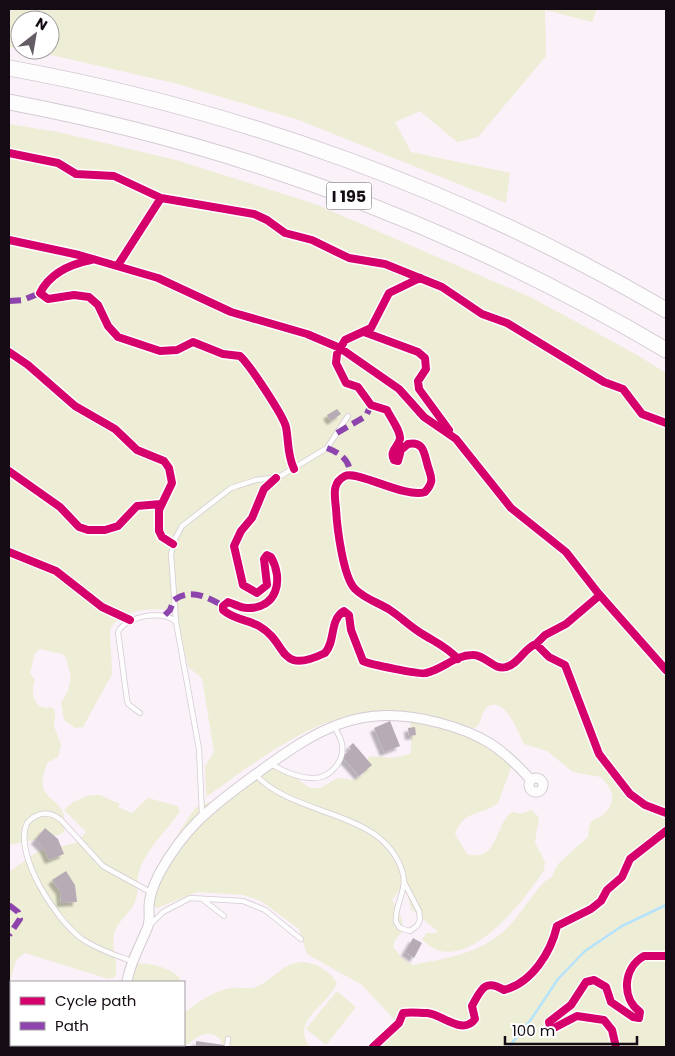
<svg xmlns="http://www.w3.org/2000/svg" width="675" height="1056" viewBox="0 0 675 1056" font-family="Poppins,sans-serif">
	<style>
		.green { fill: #eeedd5 }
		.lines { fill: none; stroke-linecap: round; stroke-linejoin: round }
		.stream { stroke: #b6e3fc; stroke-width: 2.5 }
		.building { fill: #b7abb6; filter: url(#shadow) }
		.lane-casing { stroke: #d4cbd3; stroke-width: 6 }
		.street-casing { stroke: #d4cbd3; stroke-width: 11 }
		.highway-casing { stroke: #d4cbd3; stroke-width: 17 }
		.lane { stroke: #fefdfe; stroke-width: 4.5 }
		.street { stroke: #fefdfe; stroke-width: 9 }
		.highway { stroke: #fefdfe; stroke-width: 15 }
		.quiet { stroke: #8e44ad; stroke-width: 6; stroke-dasharray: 12 6; stroke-linecap: butt }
		.cycleway-casing { stroke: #fff; stroke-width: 11 }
		.cycleway { stroke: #d6006c; stroke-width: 8 }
		.labels { text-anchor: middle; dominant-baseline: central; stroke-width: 4; stroke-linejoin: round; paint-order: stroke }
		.shield { fill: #fff; stroke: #5a545a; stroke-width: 1 }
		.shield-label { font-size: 16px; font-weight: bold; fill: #140b14 }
	</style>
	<defs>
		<filter id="shadow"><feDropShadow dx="-4" dy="4" stdDeviation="1" flood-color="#0004"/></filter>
	</defs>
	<rect width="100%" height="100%" fill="#faf1f9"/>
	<path class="green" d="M9 9H597L592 22 545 10 546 56 478 137 457 142 420 111 395 122 411 152 510 173 506 203 299 120 174 83 29 50H50V20H20V49L9 47Z
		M9 124 58 132 176 160 315 204 532 298 632 352 666 373V1047H375L391 1027 394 1019 362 985 307 954 299 929 261 901 243 895 197 892 157 908 152 904 149 888 160 861 195 808 224 796 243 777 251 776 268 764 284 770 310 788H321L337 778 354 780 364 774 363 766 370 756 393 758 410 754C412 751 411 725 410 721L475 734 512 765 498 803C481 816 464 809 455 834L467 854C498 863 495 824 512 812L521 814 531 810 539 817 535 843 545 862 544 870C526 899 461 984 422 939L427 933H436L437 931 411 909 407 893 404 891 398 892 392 900 402 919 403 931 395 940 393 947 401 957 413 965C449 958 485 953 511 924 523 910 532 895 545 881L551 878 558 864 588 837C589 832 588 825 592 821 595 818 600 818 603 815 618 801 613 790 601 777L573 772 547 751 524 744C519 734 504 693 486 708 480 714 483 723 475 728 465 728 455 723 445 720 428 715 407 712 389 711 320 709 259 760 206 797L205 766 214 752 202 678 188 667 176 614 170 610C150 608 118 609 110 631L112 674 83 727 75 728 64 720 61 703 68 691 71 677 66 658 62 654 40 649 35 653 30 673 35 680C31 689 32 706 45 708 48 708 50 707 53 708L55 713 54 726 61 745 58 757 47 763C45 770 41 780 43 787 48 804 69 801 64 832L59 835 9 845Z
		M90 795H100L120 804 118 807 132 813 148 798 178 806 180 812C166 831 146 849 139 872 136 881 139 891 136 899 132 913 117 920 114 935 111 949 119 964 115 977L109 979 25 953 16 960 9 986V872L37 852 76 843 86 832 64 810 73 802Z
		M303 962C318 964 329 970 337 983 326 1008 290 1020 310 1047H222C222 1041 220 1037 214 1035 199 1030 194 1043 182 1047 172 1050 156 1047 145 1047L142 1045H184V1013C199 1002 213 990 232 988 240 987 249 990 256 987 275 979 280 964 303 962Z
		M138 964C152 963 170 968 180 978L179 982H128L130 975Z
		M337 991 356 1007 326 1045 306 1029Z
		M9 995 11 998V1045H107L106 1047H9Z"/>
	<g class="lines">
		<path class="stream" d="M509 1047 532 1018 558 979 585 951 622 926 666 905"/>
	</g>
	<path class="building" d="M337 409 341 414 331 421 327 415Z
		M390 721 400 746 384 752 374 728Z
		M415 727 416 735 409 736 408 728Z
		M353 743 372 765 359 776 342 757 351 749 349 747Z
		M45 828 58 839 64 854 49 860 44 849 35 840Z
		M66 871 75 885 77 902 61 903 60 891 52 880Z
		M413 938 422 943 414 958 405 952Z
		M196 1041 224 1045V1047H196Z"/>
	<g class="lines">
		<defs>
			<path id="lane" d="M176 622 171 554 175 539 182 526 231 488 256 480 279 477 327 448 348 416
				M140 713 128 704 127 700 118 632C126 616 163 609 176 622L199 749 202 814
				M271 764C283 771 298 778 312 778 330 779 345 761 342 744 341 738 337 732 334 726
				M255 774C295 819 385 808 403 874 407 891 394 906 396 922L400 928 410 931 417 926 420 920 419 911 404 882
				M202 899 224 916
				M150 925 163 912 190 898 243 901 265 910 301 939
				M131 961C115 955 97 949 82 939 57 921 13 855 27 823 37 812 49 810 61 820L103 866 152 893
				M133 1045 136 1047
				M227 1047 228 1039"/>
			<path id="street" d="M529 785a7 7 0 1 1 14 0a7 7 0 1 1-14 0Z
				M127 982C130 961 141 945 148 926 150 919 149 913 149 907 149 896 154 884 159 874 184 828 211 807 252 777 316 730 358 701 440 723 482 734 502 748 531 780
				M119 1047V1045"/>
			<path id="highway" d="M9 68C240 110 463 191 666 310
				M9 102C242 146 462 229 666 350"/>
		</defs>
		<use href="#lane" class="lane-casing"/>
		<use href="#street" class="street-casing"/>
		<use href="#highway" class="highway-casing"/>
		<use href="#lane" class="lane"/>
		<use href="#street" class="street"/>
		<use href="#highway" class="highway"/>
		<path class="quiet" d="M9 301 23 300 40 293
			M337 433 366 416 371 405
			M327 448C340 453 350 460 350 474
			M165 615 170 610 174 600C190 588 208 597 223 606
			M9 905 18 912 20 919 9 935
			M9 1045 11 1038
			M21 1047V1045"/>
		<defs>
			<path id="cycleway" d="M9 153 58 163 76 174 114 176 161 198 254 214 267 220 285 233 312 240 349 258 385 264 442 287 482 314 507 323 604 382 623 389 642 414 666 423
				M9 240 79 255 158 278 231 312 307 334 340 348 399 389 424 417 456 439 511 508 566 552 598 593 666 670
				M91 260C71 264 50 273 40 293L48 299 74 295 89 297 98 305 108 326 118 337 160 351 177 350 193 342 223 354 240 356C249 364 283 415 286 427 289 443 287 454 294 469
				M118 265 161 198
				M420 278 389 293 371 328 345 340 337 354 336 363 346 383 358 387 371 405 387 410C390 417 401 431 400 439 398 447 389 451 394 460L398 461 401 450 408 444C423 441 424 452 427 463 430 476 436 480 425 492 406 499 357 470 345 476 331 483 335 496 336 509 337 527 343 577 355 589 365 599 379 603 390 610 402 618 412 628 424 635 437 643 447 647 458 659
				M364 332 418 352 425 358 426 369 418 381 419 389 449 430
				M9 352 28 365 75 406 115 429 137 450 164 461 169 468 172 483 159 510V531L162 537 173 544
				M9 471 60 507 79 527 88 530H105L118 526 137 506 161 504
				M276 478 264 489 252 518 241 531 234 546 243 585 257 593 267 585 264 559 267 555 271 557C284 580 277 609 247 608 240 608 235 604 228 602L223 606V610C233 619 248 620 259 626 289 643 277 676 325 653 336 641 329 620 344 611L349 615 351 630 363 661C368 664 421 675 426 673 442 670 455 655 472 655 485 654 494 671 506 667 519 664 524 648 536 644L549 657 565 665 599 754 630 794 645 805 666 813
				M9 552 56 571 102 607 130 620
				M536 644 545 635 566 624 600 595
				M373 1047 399 1023 403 1013C411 1012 419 1013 427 1013 442 1014 463 1036 475 1019L472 1006C481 990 484 978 504 990 532 983 551 952 557 926L591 909 601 901 607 890 622 877 630 859 666 831
				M616 1047 612 1030 604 1020 577 1016 554 1028 550 1026 549 1022 571 1005 586 982 594 980 606 987 611 1002 633 1017 639 1018 640 1012C621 998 623 968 644 956H666"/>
		</defs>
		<use href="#cycleway" class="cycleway-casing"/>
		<use href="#cycleway" class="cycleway"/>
	</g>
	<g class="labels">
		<rect class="shield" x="326.5" y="182.5" width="45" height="27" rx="4"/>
		<g class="shield-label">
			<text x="349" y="196">I 195</text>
		</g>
	</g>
	<rect width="675" height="1056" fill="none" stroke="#140b14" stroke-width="20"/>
	<rect x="10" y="981" width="175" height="65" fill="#ffffff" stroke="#a19da1"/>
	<rect x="20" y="997" width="25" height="8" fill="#d6006c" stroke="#a19da1"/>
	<text x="55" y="1006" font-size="15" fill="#140b14">Cycle path</text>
	<rect x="20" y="1022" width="25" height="8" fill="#8e44ad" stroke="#a19da1"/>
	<text x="55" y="1031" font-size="15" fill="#140b14">Path</text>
	<g transform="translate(35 35) rotate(31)"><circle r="24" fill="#ffffff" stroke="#a19da1"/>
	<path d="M0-4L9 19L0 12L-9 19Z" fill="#645c64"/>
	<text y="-8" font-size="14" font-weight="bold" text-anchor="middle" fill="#140b14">N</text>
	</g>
	<path d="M505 1036v8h132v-8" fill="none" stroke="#140b14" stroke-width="2.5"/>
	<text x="512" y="1036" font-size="15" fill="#140b14" stroke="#ffffff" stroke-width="4" paint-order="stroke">100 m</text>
</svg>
